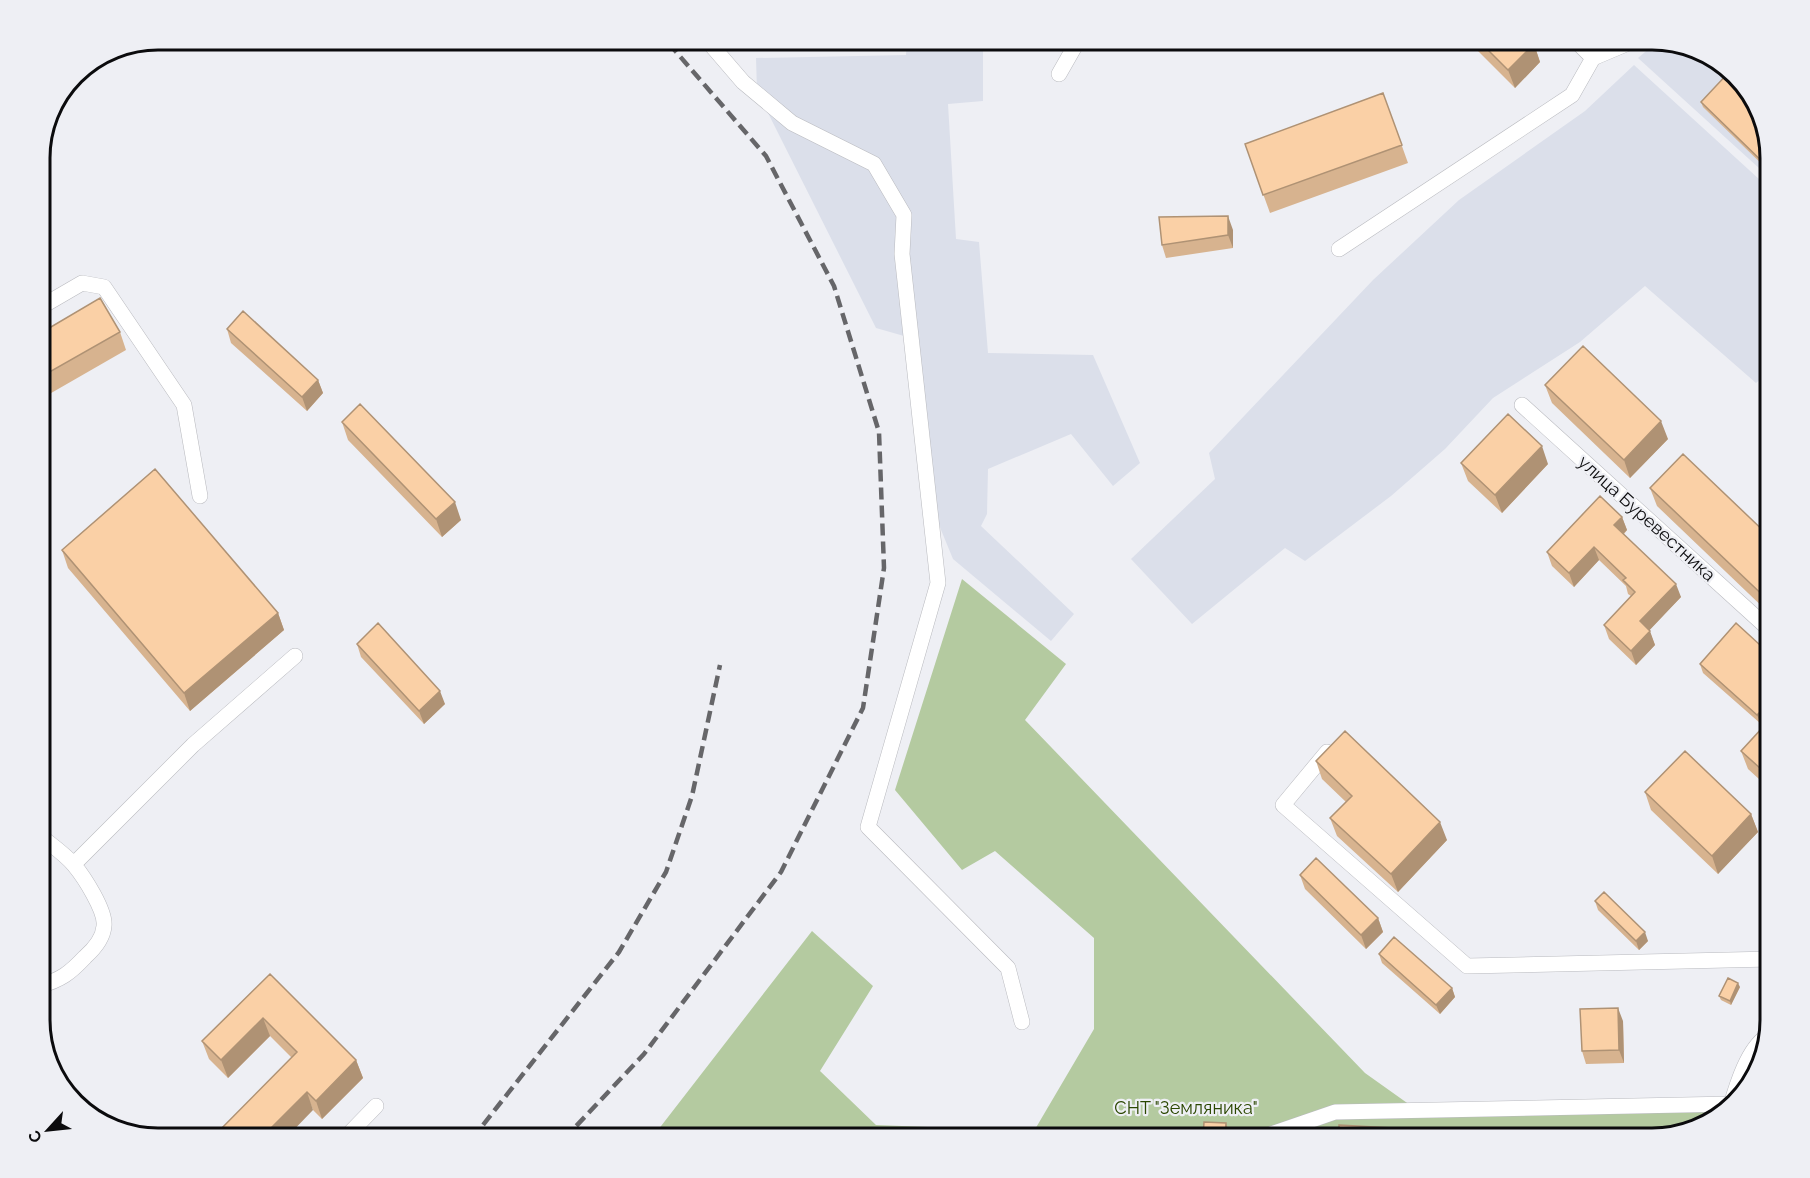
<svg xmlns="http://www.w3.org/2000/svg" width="1810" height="1178" viewBox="0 0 1810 1178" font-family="Raleway,sans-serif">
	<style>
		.built { fill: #dbdfea }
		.green { fill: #b4caa0 }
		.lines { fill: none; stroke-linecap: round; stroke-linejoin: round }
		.minor-casing { stroke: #b9babf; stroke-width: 16 }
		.minor { stroke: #fff; stroke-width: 15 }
		.rail { stroke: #666669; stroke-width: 4.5; stroke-dasharray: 12 6; stroke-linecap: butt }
		.wall { fill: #d7b38f }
		.shaded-wall { fill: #af9274 }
		.building { fill: #fad0a6; stroke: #af9274; stroke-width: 1.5 }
		.labels { text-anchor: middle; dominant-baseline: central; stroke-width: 4.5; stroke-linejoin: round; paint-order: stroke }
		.street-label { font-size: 18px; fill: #0b0b0d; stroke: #eeeff4 }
		.park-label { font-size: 18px; fill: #2b4701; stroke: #eeeff4 }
		.rim { fill: none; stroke: #0b0b0d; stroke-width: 3 }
	</style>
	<rect width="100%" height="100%" fill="#eeeff4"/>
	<path class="built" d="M907 39H983V101L948 104 956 239 979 242 988 353 1093 355 1140 463 1113 486 1071 434 988 469 987 514 981 526 1074 614 1051 641 953 559 932 508 918 340 876 328 757 91 756 58 906 55Z
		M1658 41 1718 59 1755 99 1771 157V179L1638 58Z
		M1634 65 1771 190V370L1756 383 1645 286 1580 342 1493 398 1445 449 1391 496 1305 561 1285 548 1192 624 1131 559 1215 479 1209 453 1373 280 1459 200 1585 111Z"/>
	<path class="green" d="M962 579 1066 664 1025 720 1365 1073 1417 1110 1722 1111V1114L1711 1123 1653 1139H651L812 931 873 986 820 1071 876 1125 1034 1131 1094 1029V938L995 851 962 870 895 790Z"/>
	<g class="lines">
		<defs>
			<path id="minor" d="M706 39 743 82 792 123 874 164 904 215 902 254 938 583 868 827 1008 968 1022 1022
				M1574 39 1593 58
				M1593 58 1638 39
				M1059 74 1079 39
				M1339 249 1572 95 1593 58
				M39 308 82 283 104 287 184 405 200 496
				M1522 405 1771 631
				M1327 752 1283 805 1467 966 1771 959
				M39 835C50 844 65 854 74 865 84 877 106 911 104 926 103 939 94 949 85 957 70 973 61 980 39 986
				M74 864 193 745 295 656
				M1731 1105C1737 1084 1748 1049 1766 1037
				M344 1139 376 1106
				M1257 1139 1335 1112 1731 1104"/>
		</defs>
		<use href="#minor" class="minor-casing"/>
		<use href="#minor" class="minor"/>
		<path class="rail" d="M472 1139 619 952 666 872 692 796 720 665
			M564 1139 644 1054 781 872 863 708 884 568 879 432 834 286 766 156 665 39"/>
	</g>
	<path class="wall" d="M755 39H895V48L758 46Z
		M1031 39H1059L1058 46H1034Z
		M1466 39H1529L1534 44 1540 62 1515 88Z
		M1383 93 1408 163 1270 213 1245 144Z
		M1701 102 1771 157V173L1703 107Z
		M1233 230V248L1166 258 1162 245Z
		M227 329 318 380 323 393 307 411 231 343Z
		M120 332 126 350 39 400V334Z
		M1545 385 1668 439 1630 478 1552 403Z
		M342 422 461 520 442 537 348 440Z
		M1461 463 1548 464 1502 513 1468 481Z
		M1650 488 1771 538V615L1657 506Z
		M1622 517 1627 530 1624 534 1681 597 1649 630 1655 645 1636 665 1609 639 1604 625 1631 596 1628 594 1626 586 1599 560 1574 587 1552 566 1547 552Z
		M62 550 278 613 284 630 190 711 68 568Z
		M1736 623 1761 724 1703 673 1700 664Z
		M357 644 445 704 424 724 361 657Z
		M1771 728V790L1748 769 1741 751Z
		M1316 761 1447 840 1398 892 1337 836 1330 818 1346 802 1322 779Z
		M1645 792 1751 814 1758 832 1718 874 1651 810Z
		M1300 875 1378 918 1383 932 1366 949 1305 889Z
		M1595 901 1648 941 1639 950 1598 910Z
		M1379 954 1452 988 1455 997 1440 1014 1382 963Z
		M270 974 356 1060 363 1078 322 1119 313 1110 292 1058 270 1036 228 1078 209 1059 202 1041Z
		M1740 987 1731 1005 1721 1000 1719 996Z
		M1623 1021 1624 1063 1586 1064 1582 1051Z"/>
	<path class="shaded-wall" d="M891 39H895V48Z
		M1534 44 1540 62 1515 88 1508 70Z
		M1228 216 1233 230V248L1228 235Z
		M318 380 323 393 307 411 302 397Z
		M1661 421 1668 439 1630 478 1624 460Z
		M1542 446 1548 464 1502 513 1495 495Z
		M455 502 461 520 442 537 436 519Z
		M1622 517 1627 530 1619 538 1614 525Z
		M1594 547 1599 560 1574 587 1569 573Z
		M1676 584 1681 597 1645 635 1640 621Z
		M278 613 284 630 190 711 184 693Z
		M1650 631 1655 645 1636 665 1631 651Z
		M440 691 445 704 424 724 419 711Z
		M1771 701V714L1761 724 1757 715Z
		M1751 814 1758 832 1718 874 1712 856Z
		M1440 822 1447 840 1398 892 1391 874Z
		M1378 918 1383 932 1366 949 1361 935Z
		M1645 932 1648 941 1639 950 1636 941Z
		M1738 983 1740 987 1731 1005 1730 1001Z
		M1452 988 1455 997 1440 1014 1436 1005Z
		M1618 1008 1623 1021 1624 1063 1619 1050Z
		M263 1018 270 1036 228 1078 221 1060Z
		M356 1060 363 1078 322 1119 316 1101Z
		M307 1092 313 1110 285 1139H260Z
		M1226 1123 1229 1133V1139H1225Z
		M1392 1128 1395 1137V1139H1391Z"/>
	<path class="building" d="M1477 39H1529L1534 44 1508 70Z
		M1730 71 1755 99 1771 157V170L1701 102Z
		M1383 93 1402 145 1263 195 1245 144Z
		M1228 216V235L1162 245 1159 217Z
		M100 298 120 332 39 378V334Z
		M243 311 318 380 302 397 227 329Z
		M1583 346 1661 421 1624 460 1545 385Z
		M360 404 455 502 436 519 342 422Z
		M1508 414 1542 446 1495 495 1461 463Z
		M1683 454 1771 538V603L1650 488Z
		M155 469 278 613 184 693 62 550Z
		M1600 496 1622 517 1614 525 1676 584 1640 621 1650 631 1631 651 1604 625 1635 592 1623 580 1626 578 1594 547 1569 573 1547 552Z
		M378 623 440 691 419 711 357 644Z
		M1736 623 1771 655V701L1757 715 1700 664Z
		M1764 726 1768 731 1771 728V778L1741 751Z
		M1345 731 1440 822 1391 874 1330 818 1352 796 1316 761Z
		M1685 751 1751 814 1712 856 1645 792Z
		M1316 858 1378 918 1361 935 1300 875Z
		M1604 892 1645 932 1636 941 1595 901Z
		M1394 937 1452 988 1436 1005 1379 954Z
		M270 974 356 1060 316 1101 307 1092 260 1139H211L297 1052 263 1018 221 1060 202 1041Z
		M1728 978 1738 983 1730 1001 1719 996Z
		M1618 1008 1619 1050 1582 1051 1580 1009Z
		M1204 1122 1226 1123 1225 1139H1203Z
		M1339 1125 1392 1128 1391 1139H1339Z
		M1111 1132 1127 1135 1126 1139H1110Z"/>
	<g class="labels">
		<g class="street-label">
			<text transform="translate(1647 518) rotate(42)">улица Буревестника</text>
		</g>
		<g class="park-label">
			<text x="1186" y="1107">СНТ "Земляника"</text>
		</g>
	</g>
	<path d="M0 0H1810V1178H0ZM158 50H1652A108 108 0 0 1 1760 158V1020A108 108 0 0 1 1652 1128H158A108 108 0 0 1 50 1020V158A108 108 0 0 1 158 50Z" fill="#eeeff4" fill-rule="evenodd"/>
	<path class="rim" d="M158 50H1652A108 108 0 0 1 1760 158V1020A108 108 0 0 1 1652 1128H158A108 108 0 0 1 50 1020V158A108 108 0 0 1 158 50Z"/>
	<g transform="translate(48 1130) rotate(243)" stroke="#eeeff4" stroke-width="4.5" paint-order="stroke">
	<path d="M0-4.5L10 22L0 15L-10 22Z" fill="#0b0b0d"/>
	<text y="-9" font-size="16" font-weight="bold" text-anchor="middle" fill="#0b0b0d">С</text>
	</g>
</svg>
